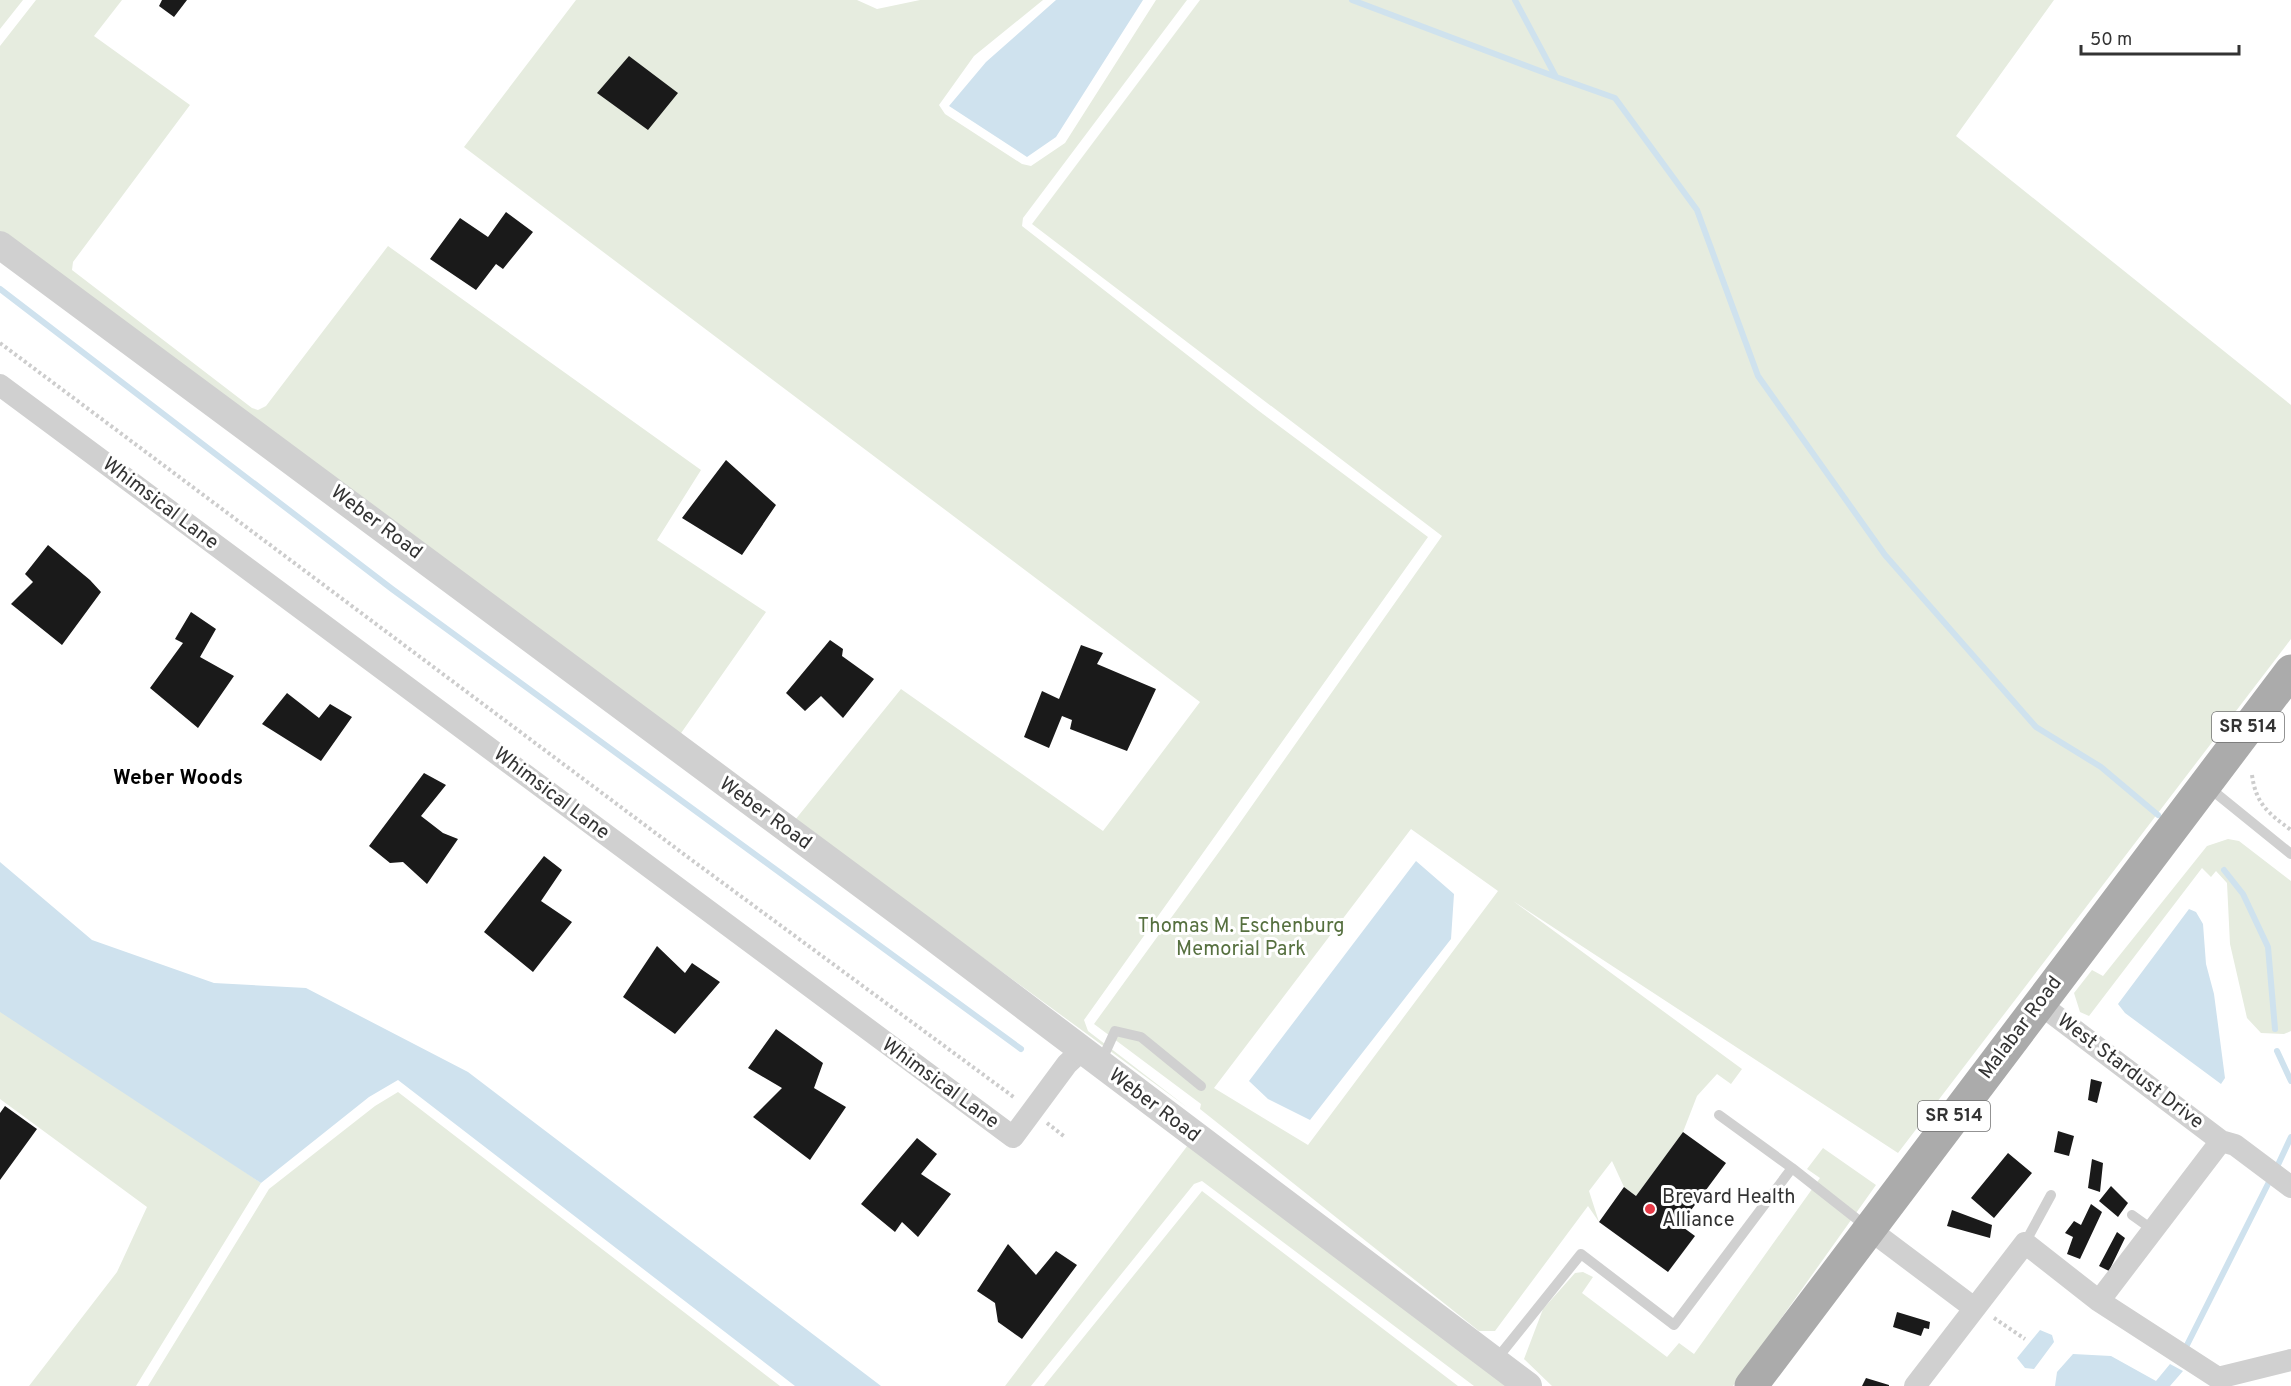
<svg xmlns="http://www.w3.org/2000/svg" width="2291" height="1386" viewBox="0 0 2291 1386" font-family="Overpass,sans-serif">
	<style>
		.green { fill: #e6ecdf; fill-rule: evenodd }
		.water { fill: #cfe2ee }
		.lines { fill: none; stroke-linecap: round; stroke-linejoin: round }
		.stream { stroke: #cfe2ee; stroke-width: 6 }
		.building { fill: #1a1a1a }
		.path { stroke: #cdcdcd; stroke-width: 4; stroke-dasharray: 3 3; stroke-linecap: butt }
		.service { stroke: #d0d0d0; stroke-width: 10 }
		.minor { stroke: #d0d0d0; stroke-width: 22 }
		.tertiary { stroke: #d0d0d0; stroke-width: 28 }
		.primary { stroke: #ababab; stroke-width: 33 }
		.poi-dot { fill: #e63946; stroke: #fff; stroke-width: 2 }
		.labels { text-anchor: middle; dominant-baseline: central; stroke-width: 6; stroke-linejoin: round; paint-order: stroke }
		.shield { fill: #fff; stroke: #707070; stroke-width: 1.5 }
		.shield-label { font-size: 18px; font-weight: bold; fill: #333 }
		.street-label { font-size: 20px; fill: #333; stroke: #fff }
		.park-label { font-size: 20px; fill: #56703f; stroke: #fff }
		.poi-label { font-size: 20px; fill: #333; stroke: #fff; text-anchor: start }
		.neighbourhood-label { font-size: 21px; font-weight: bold; fill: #000; stroke: #fff }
	</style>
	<rect width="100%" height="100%" fill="#fff"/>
	<path class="green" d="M0 0H23L0 29Z
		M36 0H122L94 36 190 105 73 262 72 270 252 408 258 410 266 406 388 246 701 470 657 540 766 612 679 736 0 231V46Z
		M576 0H857L877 9 920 0H1043L974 56 939 105 945 114 1022 164 1031 166 1065 143 1156 0H1187L1023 218 1022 226 1259 411 1428 537 1084 1020 1088 1031 1188 1108 795 820 901 689 1103 831 1200 702 464 147Z
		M1200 0H2054L1956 136 2291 405V639L1898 1153 1513 901 1742 1069 1731 1084 1717 1074 1697 1096 1683 1132 1636 1196 1624 1187 1612 1161 1589 1191 1599 1222 1588 1206 1495 1331H1479L1200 1109 1201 1104 1094 1024 1232 834 1442 536 1032 224ZM1411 829 1498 891 1308 1145 1214 1088Z
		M2228 839 2239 841 2291 881V1031L2284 1034 2261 1033 2247 1018 2230 944 2227 883 2216 871 2211 877 2202 868 2089 1016 2080 1012 2074 993 2092 970 2103 976 2207 846Z
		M0 1006 261 1183 136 1386H29L117 1272 147 1207 0 1099Z
		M398 1092 780 1386H148L269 1189 375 1106Z
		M1188 1145 1510 1386H1474L1202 1181 1194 1184 1031 1386H1005Z
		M1823 1148 1876 1185 1733 1386H1552L1524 1359 1543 1309 1575 1273 1583 1272 1593 1277 1582 1293 1667 1357 1679 1343 1694 1354 1820 1178 1807 1169Z
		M1202 1191 1458 1386H1044Z"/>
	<path class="water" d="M1056 0H1143L1056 137 1027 157 949 106 986 62Z
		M1416 861 1454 894 1451 939 1310 1120 1268 1099 1249 1081Z
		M0 862 92 940 214 983 306 988 468 1072 881 1386H795L398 1080 369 1097 261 1183 0 1012Z
		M2189 909 2196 912 2203 924 2206 964 2214 994 2225 1078 2221 1084 2125 1013 2118 1004Z
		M2040 1330 2052 1335 2054 1342 2034 1369 2025 1368 2017 1358Z
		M2073 1354 2111 1356 2156 1381 2170 1364 2183 1371 2170 1386H2055L2057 1372Z"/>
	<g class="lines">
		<path class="stream" d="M1352 0 1556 77
			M1515 0 1556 77 1615 98 1697 210 1758 376 1885 555 2036 727 2101 767 2158 815
			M0 289 392 589 1021 1049
			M2224 870 2243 894 2268 947 2275 1029
			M2277 1051 2291 1081
			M2276 1169 2291 1137
			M2184 1351 2271 1178"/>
	</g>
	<path class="building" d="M162 0H187L174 17 159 6Z
		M629 56 678 93 648 130 597 93Z
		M506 212 533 232 503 269 496 264 476 290 430 259 460 218 488 237Z
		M726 460 776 505 742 555 682 518Z
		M48 545 90 580 101 592 62 645 11 604 33 582 25 574Z
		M191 612 216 629 200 657 234 676 198 728 150 688 183 643 175 639Z
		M830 640 843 649 842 656 874 679 843 718 821 696 805 711 786 693Z
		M1081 645 1103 653 1097 664 1156 689 1127 751 1070 729 1072 720 1062 716 1049 748 1024 737 1042 691 1059 699Z
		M287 693 319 718 330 704 352 717 321 761 262 724Z
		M424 773 446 785 421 816 443 833 458 839 427 884 403 862 390 863 369 846Z
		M544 856 562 870 541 901 572 922 533 972 484 932Z
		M657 946 685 973 692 963 720 982 675 1034 623 997Z
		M776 1029 823 1063 814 1088 846 1107 810 1160 753 1117 782 1088 748 1068Z
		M2091 1079 2102 1082 2097 1103 2088 1100Z
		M5 1106 37 1129 0 1180V1113Z
		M2058 1131 2074 1136 2069 1156 2054 1152Z
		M1683 1132 1726 1163 1680 1225 1695 1236 1668 1272 1599 1222 1624 1187 1636 1196Z
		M917 1138 937 1154 921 1174 951 1194 918 1237 902 1222 895 1232 861 1204Z
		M2008 1153 2032 1173 1994 1218 1971 1198Z
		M2092 1159 2103 1163 2100 1192 2088 1188Z
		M2111 1186 2128 1203 2118 1217 2099 1201Z
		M2091 1204 2102 1212 2080 1259 2067 1254 2073 1237 2065 1233 2074 1221 2081 1225Z
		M1952 1210 1992 1225 1990 1238 1947 1226Z
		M2117 1232 2125 1238 2109 1271 2099 1266Z
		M1008 1244 1036 1275 1056 1251 1077 1265 1022 1339 998 1322 995 1303 977 1291Z
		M1897 1312 1930 1322 1929 1329 1924 1328 1921 1336 1893 1327Z
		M1866 1378 1889 1385V1386H1862Z"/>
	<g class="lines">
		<path class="path" d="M0 343 689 858 1015 1098
			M2252 775C2256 804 2268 813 2291 830
			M1047 1123 1065 1137
			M1994 1318 2025 1339"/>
		<path class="service" d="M2207 786 2291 854
			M1101 1062 1115 1031 1141 1037 1201 1086
			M1792 1168 1867 1227
			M2132 1215 2153 1230
			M2025 1243 2051 1195
			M1495 1361 1581 1254 1674 1325 1792 1168 1719 1115"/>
		<path class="minor" d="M0 385 1013 1137 1067 1064 1081 1051
			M2040 1004 2221 1141 2235 1145 2291 1187
			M1869 1229 1974 1308
			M2099 1301 2221 1141
			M1915 1386 2025 1243 2099 1301 2218 1378 2291 1360"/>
		<path class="tertiary" d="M0 245 926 932 1528 1386"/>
		<path class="primary" d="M1751 1386 2291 671"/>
	</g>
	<circle class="poi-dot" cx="1650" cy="1209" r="6"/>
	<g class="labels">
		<g class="shield">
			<rect x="2212" y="712" width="72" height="30" rx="4.5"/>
			<rect x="1918" y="1101" width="72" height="30" rx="4.5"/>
		</g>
		<g class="shield-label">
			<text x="2248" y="727">SR 514</text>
			<text x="1954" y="1116">SR 514</text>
		</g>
		<g class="street-label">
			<text transform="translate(160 504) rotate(37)">Whimsical Lane</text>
			<text transform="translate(376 523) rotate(37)">Weber Road</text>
			<text transform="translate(551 794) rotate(37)">Whimsical Lane</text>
			<text transform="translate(765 814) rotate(36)">Weber Road</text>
			<text transform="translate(2021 1028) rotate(-53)">Malabar Road</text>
			<text transform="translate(2130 1072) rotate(37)">West Stardust Drive</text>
			<text transform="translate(940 1084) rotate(36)">Whimsical Lane</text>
			<text transform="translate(1154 1106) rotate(37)">Weber Road</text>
		</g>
		<g class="park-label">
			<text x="1241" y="927">Thomas M. Eschenburg<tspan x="1241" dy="23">Memorial Park</tspan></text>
		</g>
		<g class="poi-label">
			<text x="1662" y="1198">Brevard Health<tspan x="1662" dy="23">Alliance</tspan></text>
		</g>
		<g class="neighbourhood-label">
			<text x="178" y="778">Weber Woods</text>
		</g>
	</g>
	<path d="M2081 45v9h158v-9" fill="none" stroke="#333333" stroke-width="3"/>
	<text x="2090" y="45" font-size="18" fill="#333333" stroke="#ffffff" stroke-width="4.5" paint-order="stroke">50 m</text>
</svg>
